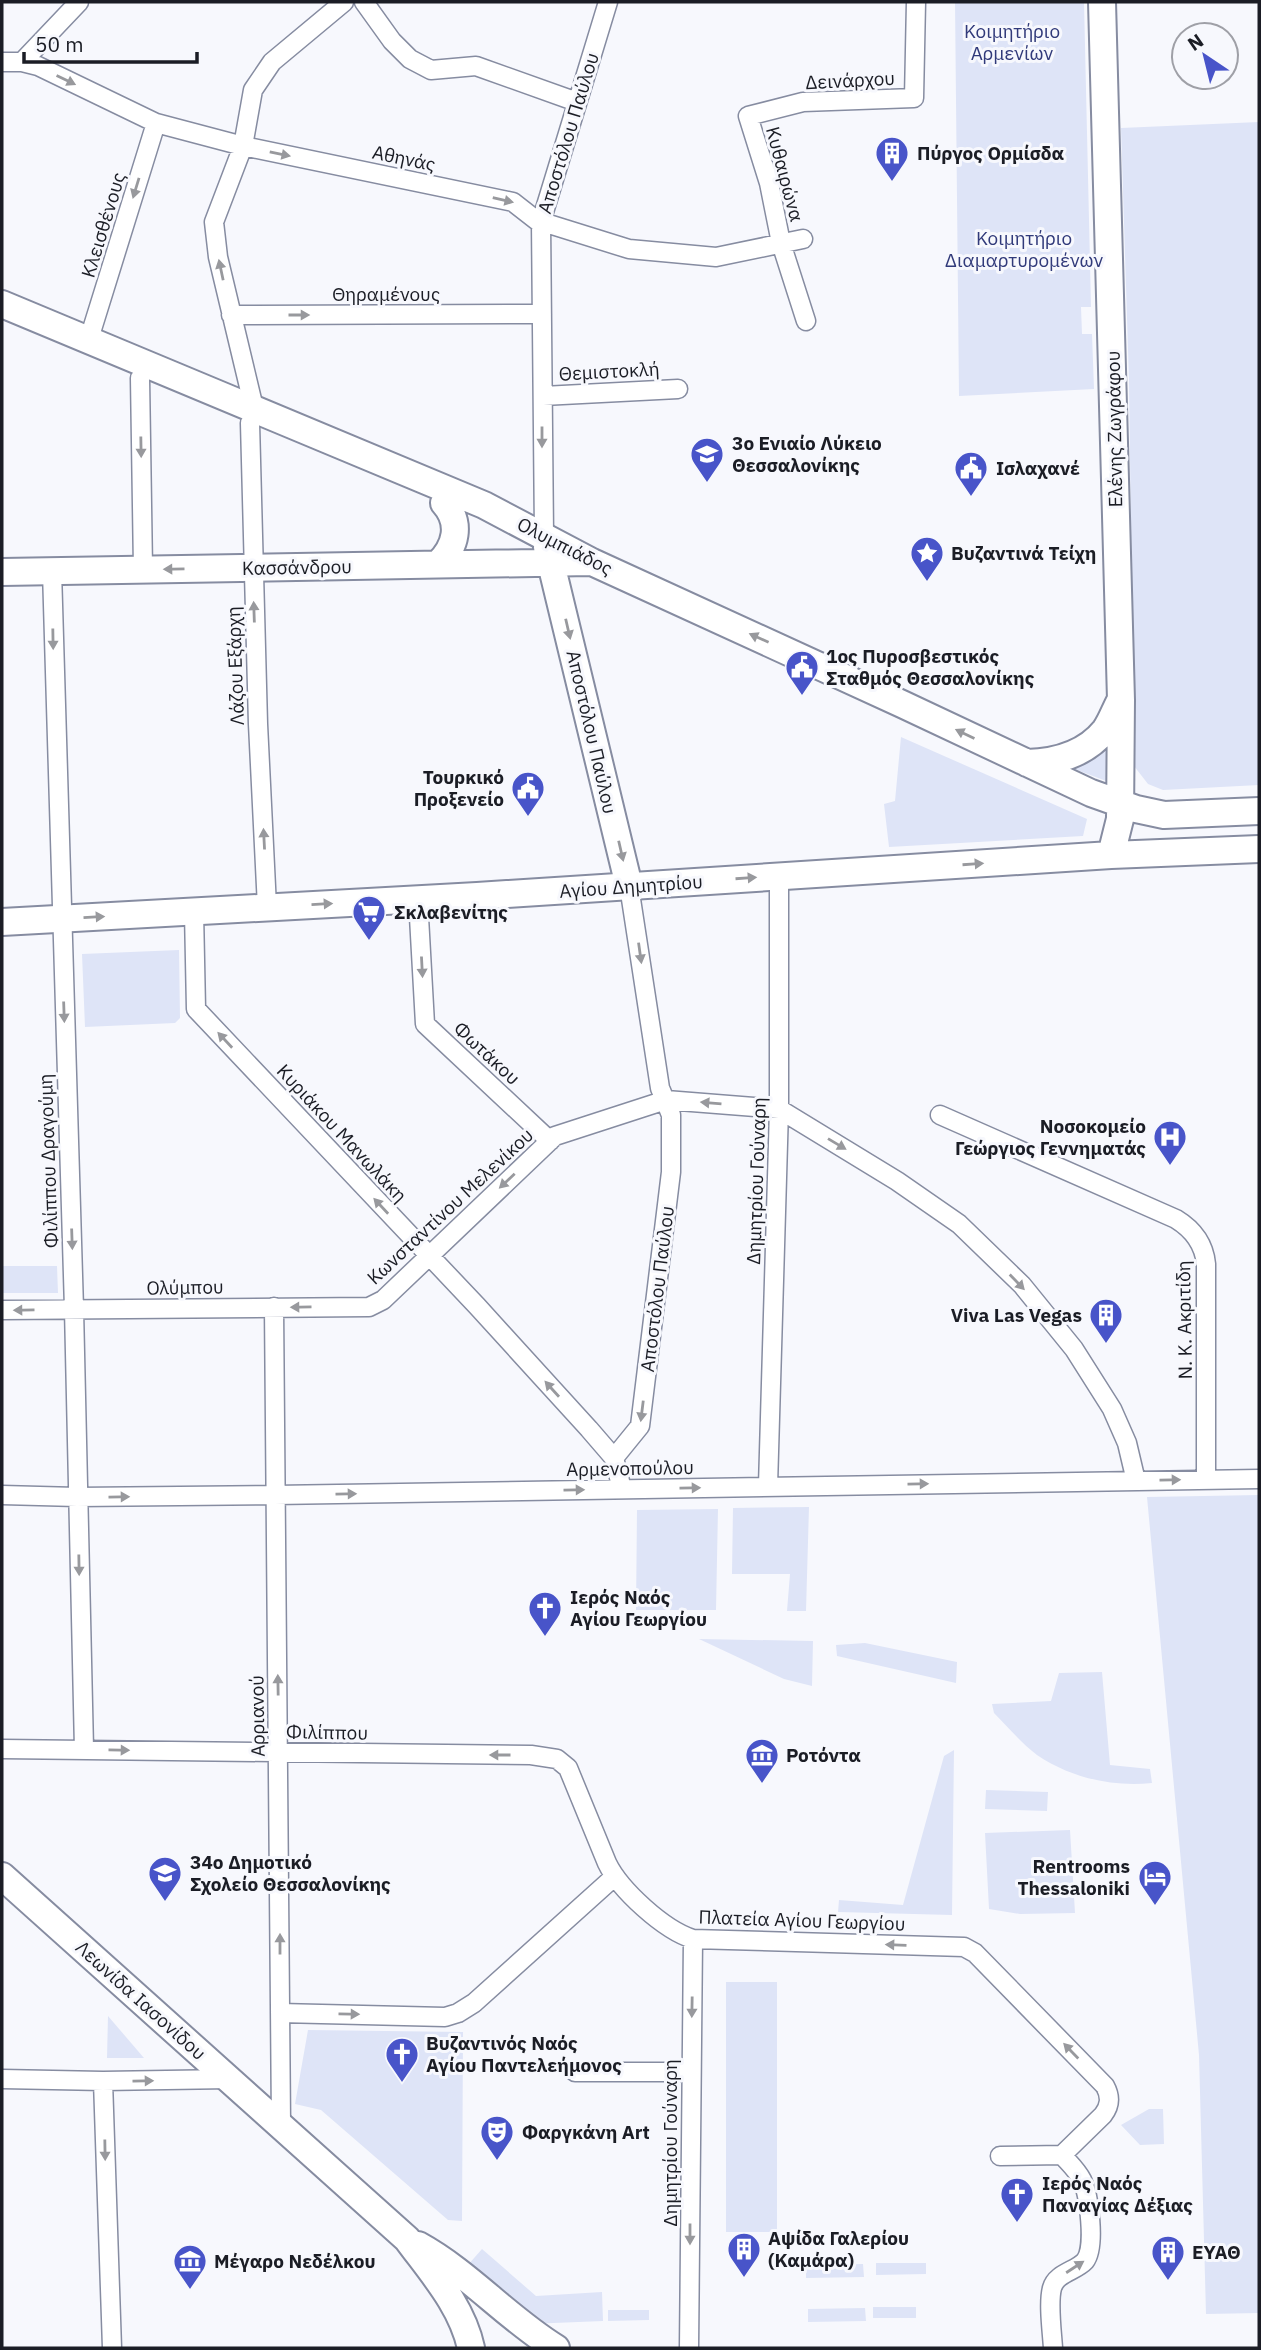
<svg xmlns="http://www.w3.org/2000/svg" width="1261" height="2350" viewBox="0 0 1261 2350" font-family="'IBM Plex Sans',sans-serif">
	<style>
		.green { fill: #dee4f7 }
		.lines { fill: none; stroke-linecap: round; stroke-linejoin: round }
		.street-casing { stroke: #868ca1; stroke-width: 21 }
		.secondary-casing { stroke: #868ca1; stroke-width: 30 }
		.street { stroke: #fff; stroke-width: 18 }
		.secondary { stroke: #fff; stroke-width: 26 }
		.oneway { fill: #98999d }
		.labels { text-anchor: middle; dominant-baseline: central; stroke-width: 6; stroke-linejoin: round; paint-order: stroke }
		.park-label { font-size: 19px; fill: #313a7a; stroke: #f7f8fd }
		.street-label { font-size: 19px; fill: #1b1d25; stroke: #f7f8fd }
		.poi-label { font-size: 19px; font-weight: bold; fill: #1b1d25; stroke: #f7f8fd; text-anchor: start }
	</style>
	<rect width="100%" height="100%" fill="#f7f8fd"/>
	<path class="green" d="M955 2H1084L1091 307H1081L1082 334H1092L1094 389 959 396Z
		M1259 122V785L1163 790 1148 784 1134 766 1129 381 1121 128Z
		M1110 736 1109 782 1069 767Z
		M901 737 1087 819 1083 836 889 847 884 804 895 801Z
		M179 950 180 1018 175 1023 85 1027 82 954Z
		M2 1266H57L58 1293H2Z
		M1259 1495V2313L1206 2314 1199 2055 1147 1497Z
		M809 1507 806 1611H787L790 1574H732L733 1508Z
		M718 1509 716 1610H636L637 1510Z
		M699 1639 813 1641 812 1686 784 1679Z
		M865 1643 957 1662 956 1683 837 1656 836 1645Z
		M1102 1672 1110 1765 1150 1769 1152 1783C1112 1787 1071 1778 1037 1755 1021 1743 1008 1727 994 1713L992 1704 1051 1701 1059 1673Z
		M954 1750 952 1915 838 1912 839 1900 903 1905 944 1756Z
		M986 1790 1048 1792 1047 1811 985 1809Z
		M1070 1830 1075 1913 1020 1914 989 1909 985 1833Z
		M726 1982H777V2232H726Z
		M108 2016 144 2058H107Z
		M308 2030 463 2032 462 2221 448 2220 321 2110 295 2104Z
		M1149 2109H1163L1164 2144 1140 2145 1121 2125Z
		M482 2249 536 2296 602 2292 603 2321 529 2324 467 2266Z
		M876 2263H926V2274L876 2275Z
		M863 2264 864 2277 806 2278V2265Z
		M873 2307H916V2318H873Z
		M865 2308 866 2321 808 2322V2309Z
		M649 2310V2320L608 2321V2310Z"/>
	<g class="lines">
		<defs>
			<path id="street" d="M364 2 392 41 410 59 431 70 476 66 577 102
				M2 62H22L38 66 156 123 243 146 513 202 536 220 629 249 716 257 803 239
				M22 62 79 2
				M231 315 542 314
				M806 321 781 243 769 183 748 116 803 102 914 98 916 2
				M89 339 156 123
				M140 378 143 569
				M543 396 678 389
				M254 408 218 257 214 222 243 146 253 90 272 62 344 2
				M250 423 258 724 267 907
				M544 536 541 222 608 2
				M52 571 74 1309 84 1749
				M418 899 425 1024 550 1141
				M194 912 196 1009 477 1306 589 1429 614 1458 622 1489
				M940 1115 1176 1219C1194 1230 1204 1244 1206 1264V1479
				M274 1307 281 2124
				M2 1310 369 1307 383 1300 555 1136 666 1100 779 1109 897 1181 959 1224 1022 1285 1074 1349 1112 1409 1127 1443 1136 1481
				M614 1458 640 1426 671 1172V1115L660 1088 629 886
				M768 1486 779 1109V876
				M2 1495 77 1497 275 1495 1259 1479
				M2 1749 531 1755 557 1759 568 1768 607 1863C620 1890 664 1930 693 1939L964 1947 975 1953 1105 2086C1111 2097 1110 2106 1103 2115L1062 2155 1000 2156
				M280 2013 445 2017 458 2013 474 2003 614 1877
				M575 2072H691
				M2 2079 103 2081 230 2079
				M103 2081 112 2348
				M689 2348 693 1939
				M1053 2348C1052 2332 1048 2303 1052 2288 1056 2273 1076 2271 1085 2261 1096 2247 1089 2195 1082 2180 1077 2170 1069 2163 1062 2155"/>
			<path id="secondary" d="M1102 2 1121 700 1120 819 1111 855
				M2 304 484 505 592 562 902 704 1091 793 1136 809 1164 815 1259 811
				M547 547 629 886
				M438 564C456 547 462 523 444 503
				M2 572 590 562
				M1027 763C1056 762 1085 755 1105 730 1111 722 1115 710 1120 701
				M2 922 477 896 1111 855 1259 849
				M2 1876 407 2239C432 2273 462 2306 471 2348
				M418 2245C469 2273 507 2318 556 2348"/>
		</defs>
		<use href="#street" class="street-casing"/>
		<use href="#secondary" class="secondary-casing"/>
		<use href="#street" class="street"/>
		<use href="#secondary" class="secondary"/>
	</g>
	<defs><path id="oneway-solid" d="M-6-.8H1V-3.2L6.5 0L1 3.2V.8H-6Z" transform="scale(1.75)"/></defs>
	<g class="oneway">
		<use href="#oneway-solid" transform="translate(66 80) rotate(26)"/>
		<use href="#oneway-solid" transform="translate(280 154) rotate(12)"/>
		<use href="#oneway-solid" transform="translate(136 188) rotate(107)"/>
		<use href="#oneway-solid" transform="translate(503 200) rotate(13)"/>
		<use href="#oneway-solid" transform="translate(221 270) rotate(-102)"/>
		<use href="#oneway-solid" transform="translate(299 315)"/>
		<use href="#oneway-solid" transform="translate(542 437) rotate(90)"/>
		<use href="#oneway-solid" transform="translate(141 447) rotate(89)"/>
		<use href="#oneway-solid" transform="translate(174 569) rotate(179)"/>
		<use href="#oneway-solid" transform="translate(254 612) rotate(-92)"/>
		<use href="#oneway-solid" transform="translate(568 629) rotate(77)"/>
		<use href="#oneway-solid" transform="translate(759 638) rotate(-156)"/>
		<use href="#oneway-solid" transform="translate(53 639) rotate(89)"/>
		<use href="#oneway-solid" transform="translate(965 734) rotate(-154)"/>
		<use href="#oneway-solid" transform="translate(264 839) rotate(-93)"/>
		<use href="#oneway-solid" transform="translate(621 851) rotate(77)"/>
		<use href="#oneway-solid" transform="translate(973 864) rotate(-4)"/>
		<use href="#oneway-solid" transform="translate(746 878) rotate(-4)"/>
		<use href="#oneway-solid" transform="translate(322 904) rotate(-3)"/>
		<use href="#oneway-solid" transform="translate(94 917) rotate(-3)"/>
		<use href="#oneway-solid" transform="translate(640 953) rotate(82)"/>
		<use href="#oneway-solid" transform="translate(422 967) rotate(87)"/>
		<use href="#oneway-solid" transform="translate(64 1012) rotate(88)"/>
		<use href="#oneway-solid" transform="translate(225 1040) rotate(-133)"/>
		<use href="#oneway-solid" transform="translate(711 1103) rotate(-175)"/>
		<use href="#oneway-solid" transform="translate(837 1144) rotate(31)"/>
		<use href="#oneway-solid" transform="translate(507 1181) rotate(137)"/>
		<use href="#oneway-solid" transform="translate(381 1206) rotate(-133)"/>
		<use href="#oneway-solid" transform="translate(72 1239) rotate(88)"/>
		<use href="#oneway-solid" transform="translate(1017 1282) rotate(46)"/>
		<use href="#oneway-solid" transform="translate(301 1307) rotate(179)"/>
		<use href="#oneway-solid" transform="translate(24 1310) rotate(179)"/>
		<use href="#oneway-solid" transform="translate(552 1389) rotate(-132)"/>
		<use href="#oneway-solid" transform="translate(642 1411) rotate(97)"/>
		<use href="#oneway-solid" transform="translate(1170 1480) rotate(-1)"/>
		<use href="#oneway-solid" transform="translate(918 1484) rotate(-1)"/>
		<use href="#oneway-solid" transform="translate(690 1488) rotate(-1)"/>
		<use href="#oneway-solid" transform="translate(574 1490) rotate(-1)"/>
		<use href="#oneway-solid" transform="translate(346 1494) rotate(-1)"/>
		<use href="#oneway-solid" transform="translate(119 1497) rotate(-1)"/>
		<use href="#oneway-solid" transform="translate(79 1565) rotate(89)"/>
		<use href="#oneway-solid" transform="translate(278 1685) rotate(-91)"/>
		<use href="#oneway-solid" transform="translate(119 1750) rotate(1)"/>
		<use href="#oneway-solid" transform="translate(500 1755) rotate(-180)"/>
		<use href="#oneway-solid" transform="translate(280 1944) rotate(-90)"/>
		<use href="#oneway-solid" transform="translate(896 1945) rotate(-178)"/>
		<use href="#oneway-solid" transform="translate(692 2007) rotate(91)"/>
		<use href="#oneway-solid" transform="translate(349 2014) rotate(1)"/>
		<use href="#oneway-solid" transform="translate(1071 2051) rotate(-134)"/>
		<use href="#oneway-solid" transform="translate(143 2081) rotate(-1)"/>
		<use href="#oneway-solid" transform="translate(105 2150) rotate(89)"/>
		<use href="#oneway-solid" transform="translate(690 2234) rotate(90)"/>
		<use href="#oneway-solid" transform="translate(1075 2267) rotate(-33)"/>
	</g>
	<defs>
		<symbol id="building-pin" viewBox="-11 -11 22 30"><path d="M0 17L-7.5 6A9.5 9.5 0 1 1 7.5 6Z" fill="#4854c9" stroke="#f7f8fd"/><path d="M-4-6H4V6H1V3H-1V6H-4ZM-2.5-4.3h1.7v1.8h-1.7ZM.8-4.3h1.7v1.8H.8ZM-2.5-1h1.7V.8h-1.7ZM.8-1h1.7V.8H.8Z" fill="#fff"/></symbol>
		<symbol id="school-pin" viewBox="-11 -11 22 30"><path d="M0 17L-7.5 6A9.5 9.5 0 1 1 7.5 6Z" fill="#4854c9" stroke="#f7f8fd"/><path d="M0-5L7-2L0 1L-7-2ZM-4 1L0 2.5L4 1V4Q0 6-4 4Z" fill="#fff"/></symbol>
		<symbol id="civic-pin" viewBox="-11 -11 22 30"><path d="M0 17L-7.5 6A9.5 9.5 0 1 1 7.5 6Z" fill="#4854c9" stroke="#f7f8fd"/><path d="M-.6-6.5H3V-4.5H.6V-3L4-1V1h2V6H-6V1h2V-1L-.6-3ZM-1.2 2.5V6h2.4V2.5Z" fill="#fff"/></symbol>
		<symbol id="sight-pin" viewBox="-11 -11 22 30"><path d="M0 17L-7.5 6A9.5 9.5 0 1 1 7.5 6Z" fill="#4854c9" stroke="#f7f8fd"/><path d="M0-6L1.8-2.2L6-1.7L2.9 1.2L3.7 5.4L0 3.3L-3.7 5.4L-2.9 1.2L-6-1.7L-1.8-2.2Z" fill="#fff"/></symbol>
		<symbol id="supermarket-pin" viewBox="-11 -11 22 30"><path d="M0 17L-7.5 6A9.5 9.5 0 1 1 7.5 6Z" fill="#4854c9" stroke="#f7f8fd"/><path d="M-6-5.5h2.5l.6 2H6L4.5 2H-2.5L-4.4-4H-6ZM-1.5 3.2a1.3 1.3 0 1 0 .1 0ZM3 3.2a1.3 1.3 0 1 0 .1 0Z" fill="#fff"/></symbol>
		<symbol id="hospital-pin" viewBox="-11 -11 22 30"><path d="M0 17L-7.5 6A9.5 9.5 0 1 1 7.5 6Z" fill="#4854c9" stroke="#f7f8fd"/><path d="M-5-5h3v3.5h4V-5h3V5h-3V1.5h-4V5h-3Z" fill="#fff"/></symbol>
		<symbol id="church-pin" viewBox="-11 -11 22 30"><path d="M0 17L-7.5 6A9.5 9.5 0 1 1 7.5 6Z" fill="#4854c9" stroke="#f7f8fd"/><path d="M-1.2-6h2.4v3.5h3.3v2.4h-3.3V6h-2.4V-.1h-3.3v-2.4h3.3Z" fill="#fff"/></symbol>
		<symbol id="museum-pin" viewBox="-11 -11 22 30"><path d="M0 17L-7.5 6A9.5 9.5 0 1 1 7.5 6Z" fill="#4854c9" stroke="#f7f8fd"/><path d="M0-6L6-3V-2H-6V-3ZM-5-1h2V3h-2ZM-1-1h2V3h-2ZM3-1h2V3H3ZM-6 4H6V6H-6Z" fill="#fff"/></symbol>
		<symbol id="hotel-pin" viewBox="-11 -11 22 30"><path d="M0 17L-7.5 6A9.5 9.5 0 1 1 7.5 6Z" fill="#4854c9" stroke="#f7f8fd"/><path d="M-6-4.5h1.5V1H6V5H4.5V3h-9V5H-6ZM-4 0a1.8 1.8 0 1 1 3.6 0ZM.5 0V-2.5h3Q6-2.5 6 0Z" fill="#fff"/></symbol>
		<symbol id="theatre-pin" viewBox="-11 -11 22 30"><path d="M0 17L-7.5 6A9.5 9.5 0 1 1 7.5 6Z" fill="#4854c9" stroke="#f7f8fd"/><path d="M-5-5.5Q0-4 5-5.5V0Q5 5 0 6Q-5 5-5 0ZM-3.3-2.5H-1v1.5H-3.3ZM1-2.5H3.3v1.5H1ZM-2.8 1Q0 5.5 2.8 1Z" fill="#fff"/></symbol>
	</defs>
	<g fill-rule="evenodd">
		<use href="#building-pin" x="873" y="134" width="38" height="52"/>
		<use href="#school-pin" x="688" y="435" width="38" height="52"/>
		<use href="#civic-pin" x="952" y="449" width="38" height="52"/>
		<use href="#sight-pin" x="908" y="534" width="38" height="52"/>
		<use href="#civic-pin" x="783" y="648" width="38" height="52"/>
		<use href="#civic-pin" x="509" y="769" width="38" height="52"/>
		<use href="#supermarket-pin" x="350" y="893" width="38" height="52"/>
		<use href="#hospital-pin" x="1151" y="1118" width="38" height="52"/>
		<use href="#building-pin" x="1087" y="1296" width="38" height="52"/>
		<use href="#church-pin" x="526" y="1589" width="38" height="52"/>
		<use href="#museum-pin" x="743" y="1736" width="38" height="52"/>
		<use href="#school-pin" x="146" y="1854" width="38" height="52"/>
		<use href="#hotel-pin" x="1136" y="1858" width="38" height="52"/>
		<use href="#church-pin" x="383" y="2035" width="38" height="52"/>
		<use href="#theatre-pin" x="478" y="2113" width="38" height="52"/>
		<use href="#church-pin" x="998" y="2175" width="38" height="52"/>
		<use href="#building-pin" x="725" y="2230" width="38" height="52"/>
		<use href="#building-pin" x="1149" y="2233" width="38" height="52"/>
		<use href="#museum-pin" x="171" y="2242" width="38" height="52"/>
	</g>
	<g class="labels">
		<g class="park-label">
			<text x="1012" y="31">Κοιμητήριο<tspan x="1012" dy="22">Αρμενίων</tspan></text>
			<text x="1024" y="238">Κοιμητήριο<tspan x="1024" dy="22">Διαμαρτυρομένων</tspan></text>
		</g>
		<g class="street-label">
			<text transform="translate(850 80) rotate(-3)">Δεινάρχου</text>
			<text transform="translate(568 133) rotate(-73)">Αποστόλου Παύλου</text>
			<text transform="translate(404 158) rotate(12)">Αθηνάς</text>
			<text transform="translate(785 174) rotate(75)">Κυθαιρώνα</text>
			<text transform="translate(103 225) rotate(-73)">Κλεισθένους</text>
			<text x="386" y="294">Θηραμένους</text>
			<text transform="translate(609 371) rotate(-3)">Θεμιστοκλή</text>
			<text transform="translate(1114 429) rotate(-91)">Ελένης Ζωγράφου</text>
			<text transform="translate(565 546) rotate(27)">Ολυμπιάδος</text>
			<text transform="translate(297 567) rotate(-1)">Κασσάνδρου</text>
			<text transform="translate(235 666) rotate(-92)">Λάζου Εξάρχη</text>
			<text transform="translate(592 732) rotate(77)">Αποστόλου Παύλου</text>
			<text transform="translate(631 886) rotate(-4)">Αγίου Δημητρίου</text>
			<text transform="translate(487 1053) rotate(43)">Φωτάκου</text>
			<text transform="translate(342 1133) rotate(47)">Κυριάκου Μανωλάκη</text>
			<text transform="translate(48 1161) rotate(-92)">Φιλίππου Δραγούμη</text>
			<text transform="translate(756 1181) rotate(-88)">Δημητρίου Γούναρη</text>
			<text transform="translate(450 1206) rotate(-43)">Κωνσταντίνου Μελενίκου</text>
			<text transform="translate(185 1287) rotate(-1)">Ολύμπου</text>
			<text transform="translate(657 1289) rotate(-83)">Αποστόλου Παύλου</text>
			<text transform="translate(1184 1320) rotate(-91)">Ν. Κ. Ακριτίδη</text>
			<text transform="translate(630 1468) rotate(-1)">Αρμενοπούλου</text>
			<text transform="translate(257 1716) rotate(-91)">Αρριανού</text>
			<text transform="translate(327 1732) rotate(1)">Φιλίππου</text>
			<text transform="translate(802 1920) rotate(2)">Πλατεία Αγίου Γεωργίου</text>
			<text transform="translate(141 2000) rotate(42)">Λεωνίδα Ιασονίδου</text>
			<text transform="translate(670 2143) rotate(-90)">Δημητρίου Γούναρη</text>
		</g>
		<g class="poi-label">
			<text x="917" y="153">Πύργος Ορμίσδα</text>
			<text x="732" y="443">3o Ενιαίο Λύκειο<tspan x="732" dy="22">Θεσσαλονίκης</tspan></text>
			<text x="996" y="468">Ισλαχανέ</text>
			<text x="951" y="553">Βυζαντινά Τείχη</text>
			<text x="826" y="656">1ος Πυροσβεστικός<tspan x="826" dy="22">Σταθμός Θεσσαλονίκης</tspan></text>
			<text x="504" y="777" text-anchor="end">Τουρκικό<tspan x="504" dy="22">Προξενείο</tspan></text>
			<text x="394" y="912">Σκλαβενίτης</text>
			<text x="1146" y="1126" text-anchor="end">Νοσοκομείο<tspan x="1146" dy="22">Γεώργιος Γεννηματάς</tspan></text>
			<text x="1082" y="1315" text-anchor="end">Viva Las Vegas</text>
			<text x="570" y="1597">Ιερός Ναός<tspan x="570" dy="22">Αγίου Γεωργίου</tspan></text>
			<text x="786" y="1755">Ροτόντα</text>
			<text x="190" y="1862">34ο Δημοτικό<tspan x="190" dy="22">Σχολείο Θεσσαλονίκης</tspan></text>
			<text x="1130" y="1866" text-anchor="end">Rentrooms<tspan x="1130" dy="22">Thessaloniki</tspan></text>
			<text x="426" y="2043">Βυζαντινός Ναός<tspan x="426" dy="22">Αγίου Παντελεήμονος</tspan></text>
			<text x="522" y="2132">Φαργκάνη Art</text>
			<text x="1042" y="2183">Ιερός Ναός<tspan x="1042" dy="22">Παναγίας Δέξιας</tspan></text>
			<text x="768" y="2238">Αψίδα Γαλερίου<tspan x="768" dy="22">(Καμάρα)</tspan></text>
			<text x="1192" y="2252">ΕΥΑΘ</text>
			<text x="214" y="2261">Μέγαρο Νεδέλκου</text>
		</g>
	</g>
	<rect width="1261" height="2350" fill="none" stroke="#1b1d25" stroke-width="7"/>
	<g transform="translate(1205 56) rotate(325)"><circle r="33" fill="#f7f8fd" stroke="#9fa0a7" stroke-width="2"/>
	<path d="M0-5L12 26L0 18L-12 26Z" fill="#4854c9"/>
	<text y="-10" font-size="19" font-weight="bold" text-anchor="middle" fill="#1b1d25">N</text>
	</g>
	<path d="M24 52v10h173v-10" fill="none" stroke="#1b1d25" stroke-width="3.5"/>
	<text x="35" y="52" font-size="21" fill="#1b1d25" stroke="#f7f8fd" stroke-width="5" paint-order="stroke">50 m</text>
</svg>
